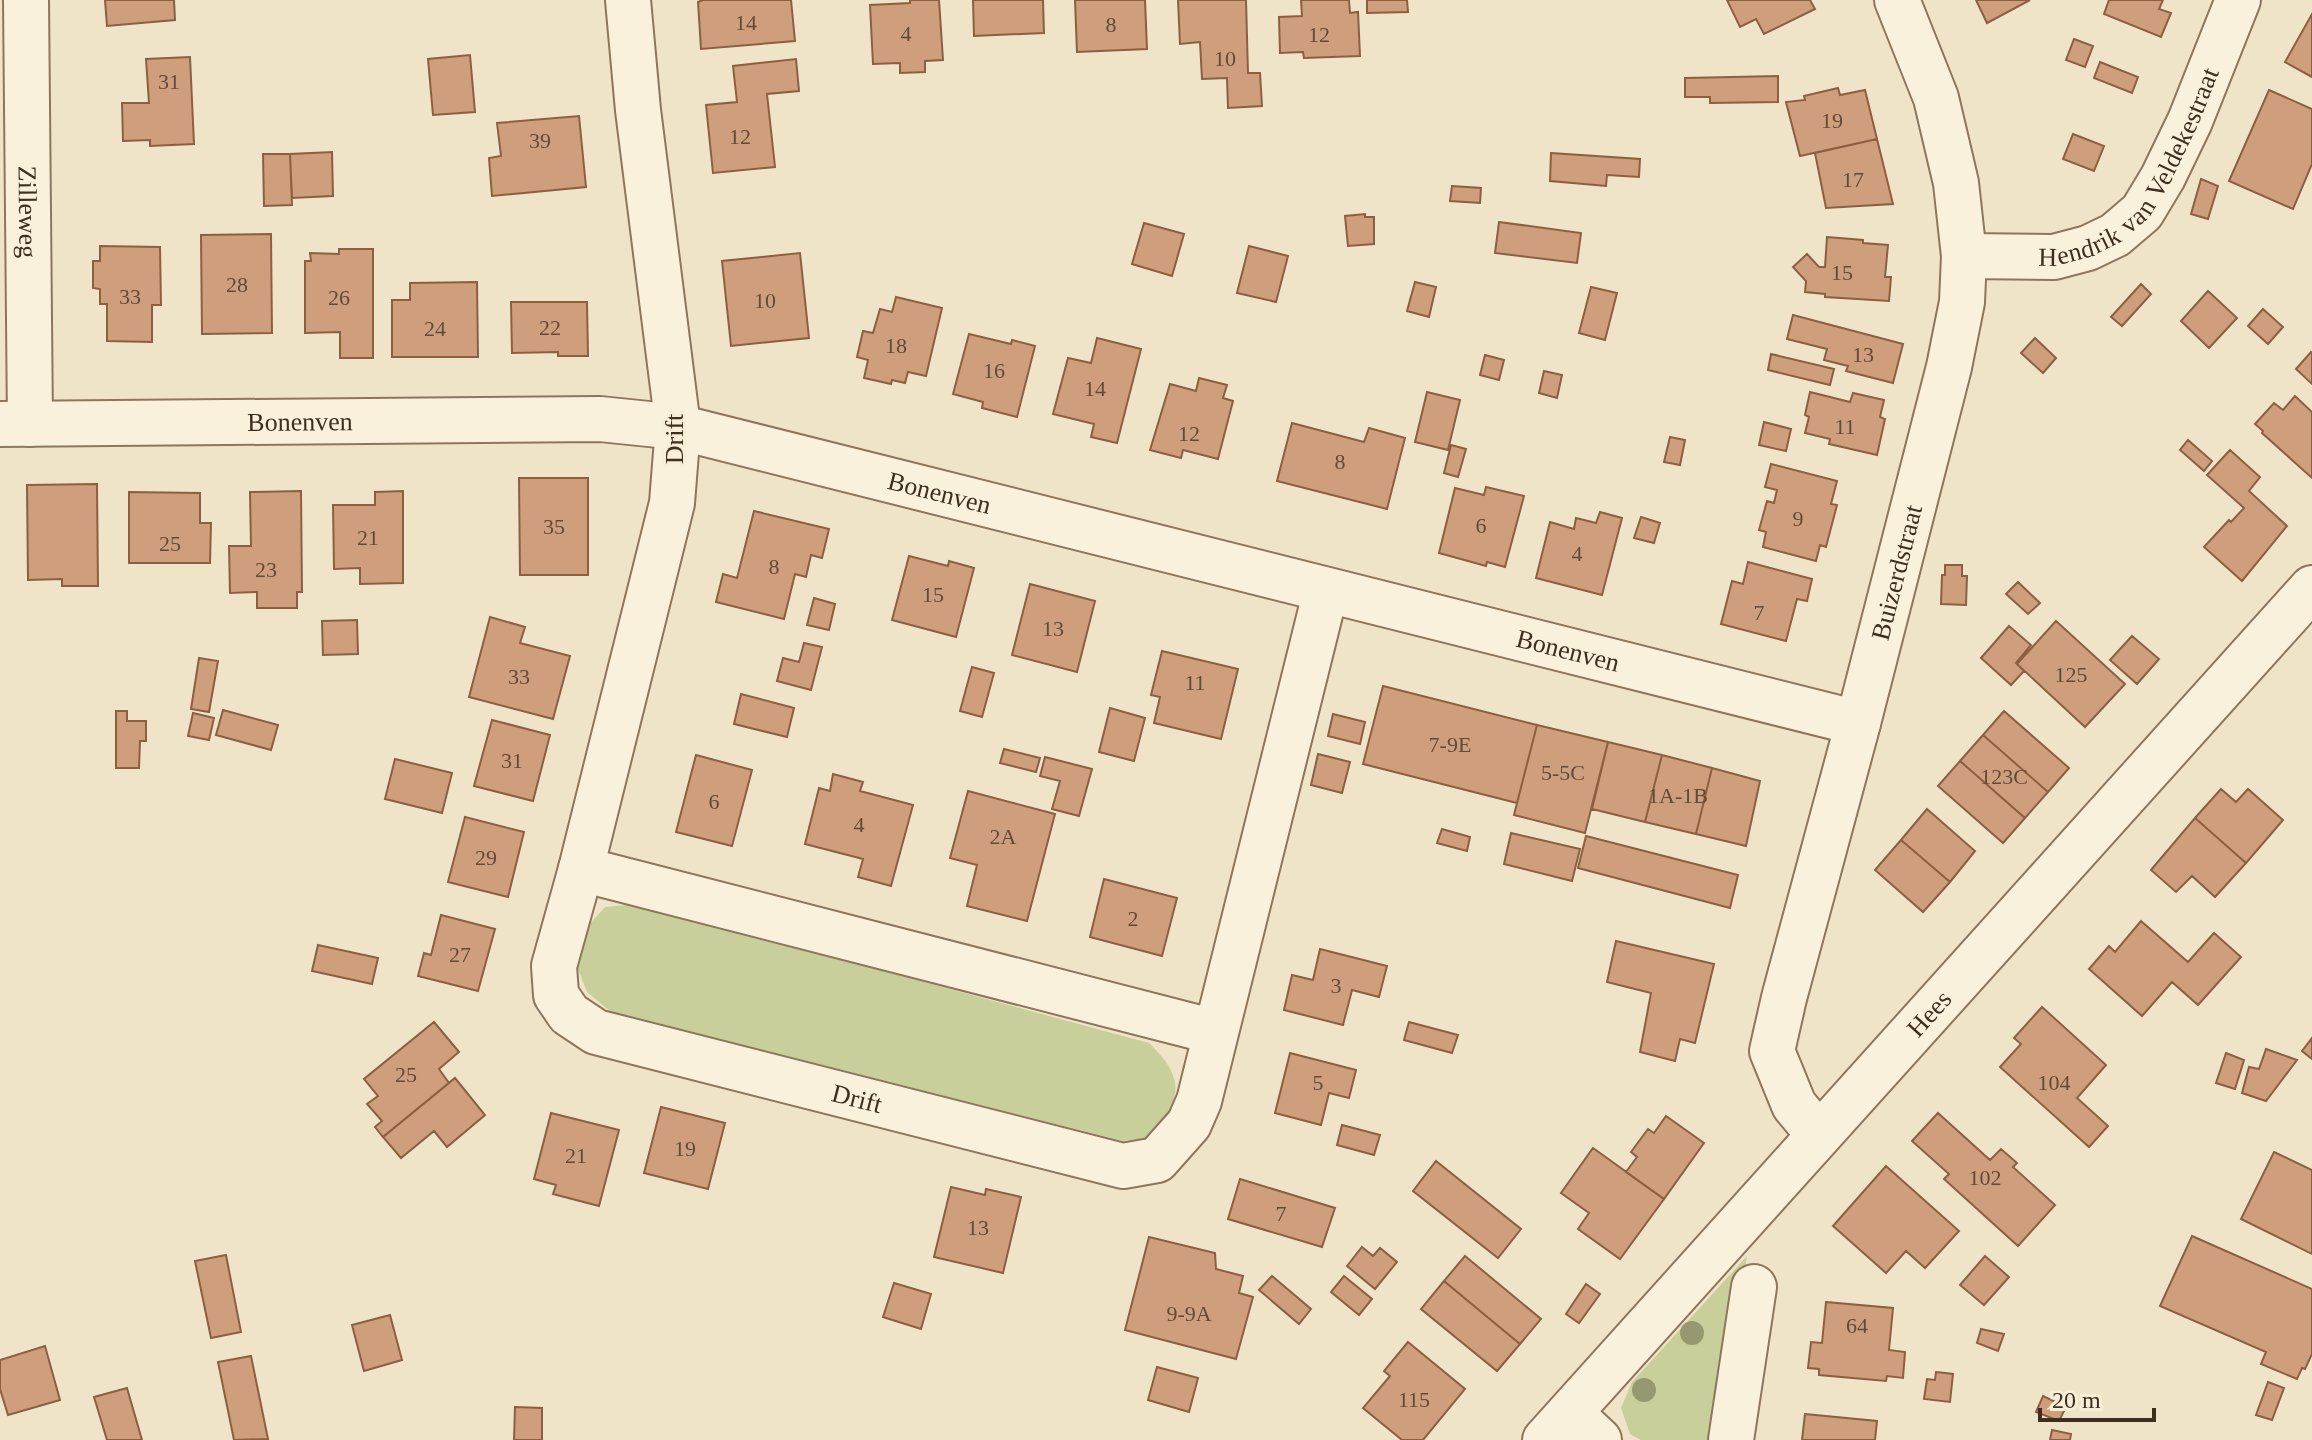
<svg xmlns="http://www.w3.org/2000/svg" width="2312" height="1440" viewBox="0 0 2312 1440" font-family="'Times New Roman',serif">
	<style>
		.green { fill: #c9cf9b }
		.building { fill: #cf9f7d; stroke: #8d5f41; stroke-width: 2 }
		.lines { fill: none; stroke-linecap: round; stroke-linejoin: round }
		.minor-casing { stroke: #8d765c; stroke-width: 48 }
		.minor { stroke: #faf1dc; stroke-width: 44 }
		.tree { fill: #96986f }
		.labels { text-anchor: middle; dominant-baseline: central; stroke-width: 6; stroke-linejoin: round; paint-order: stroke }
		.number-label { font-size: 22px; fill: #624a37 }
		.street-label { font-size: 26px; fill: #3d2e20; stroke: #f7eed8 }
	</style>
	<rect width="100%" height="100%" fill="#f0e4c8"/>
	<path class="green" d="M636 904 1149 1043C1186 1079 1181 1096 1154 1137L1123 1141 611 1012 587 992 577 967 582 932 605 907Z
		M1747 1256 1721 1440H1641L1630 1434 1621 1408 1632 1382Z"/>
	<path class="building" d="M105 0H174L175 20 107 26Z
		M703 0H791L795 41 701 49 698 2Z
		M910 0H939L943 60 925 61V72L900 73V63L873 64 870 5 910 3Z
		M973 0H1043L1044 33 974 36Z
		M1075 0H1145L1147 49 1077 52Z
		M1178 0H1246L1248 73H1260L1262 106 1228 108 1227 78 1202 79 1200 42 1180 44Z
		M1301 0H1349L1350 13 1358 12 1360 56 1304 58 1303 52 1280 53 1279 17 1302 16Z
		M1367 0H1407L1408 12 1367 13Z
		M1727 0H1810L1815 9 1764 34 1756 19 1740 27Z
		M1976 0H2030L1987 23Z
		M2109 0H2163L2159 9 2171 13 2161 37 2104 14Z
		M2312 14V77L2285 62Z
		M2074 39 2093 46 2085 67 2066 60Z
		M470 55 475 112 433 115 428 59Z
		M190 57 194 144 150 146V140L123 141 122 103H149L146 59Z
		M796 59 799 91 767 94 775 167 713 173 706 105 737 102 733 66Z
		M2100 62 2138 77 2132 93 2094 78Z
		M1778 76V102L1710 103V97H1685V78Z
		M1838 88 1840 95 1865 90 1877 139 1800 156 1786 102 1805 100 1804 96Z
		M2269 90 2312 109V164L2293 209 2229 181Z
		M579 116 586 187 492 196 489 158 501 156 497 123Z
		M2073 134 2104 146 2094 171 2063 159Z
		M1877 139 1893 204 1826 208 1815 153Z
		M332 152 333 196 292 198 290 154Z
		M1551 153 1640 159 1639 177 1607 175 1606 186 1550 181Z
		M263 154H290L292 205 264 206Z
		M2201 179 2218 186 2208 219 2191 214Z
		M1452 186 1481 188 1480 203 1450 201Z
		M1365 214V217H1374V244L1348 246 1345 216Z
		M1499 222 1581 233 1577 263 1495 253Z
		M1144 223 1184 234 1172 276 1132 264Z
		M271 234 272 333 202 334 201 235Z
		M1827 237 1863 240V243L1888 245 1885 277H1891L1889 301 1825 297V294L1805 292 1806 281 1793 267 1807 254 1819 267H1825Z
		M100 246 160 247 161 305H152V342L107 341V304H100V289L93 288V261H100Z
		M1249 246 1288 256 1276 302 1237 293Z
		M339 249H373V358H340V332L305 333V261H311L310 253 339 254Z
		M800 253 809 338 731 346 722 261Z
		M477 282 478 357H392V300H410V283Z
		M1415 282 1436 287 1429 317 1407 311Z
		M2141 284 2151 294 2122 326 2111 317Z
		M1591 287 1617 293 1605 340 1579 333Z
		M2208 291 2237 318 2209 348 2181 321Z
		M896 297 942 308 926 376 908 372 905 383 892 380 891 384 864 378 868 360 857 357 863 331 873 333 880 309 892 312Z
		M511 302H587L588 356H558V352L512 353Z
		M2263 309 2283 327 2268 344 2248 326Z
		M1793 315 1903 344 1893 383 1846 371 1848 366 1824 360 1827 349 1787 339Z
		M969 334 1011 344 1012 340 1035 346 1017 417 982 408 983 402 953 394Z
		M1097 338 1141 349 1117 443 1091 437 1094 424 1053 414 1068 358 1091 363Z
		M2035 338 2056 358 2043 373 2021 353Z
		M2311 352 2312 353V384L2296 369Z
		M1771 354 1834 369 1830 385 1768 370Z
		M1485 355 1504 360 1499 380 1480 375Z
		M1544 371 1562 375 1557 398 1539 393Z
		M1199 378 1227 385 1223 398 1233 401 1218 459 1183 450 1181 458 1150 450 1170 384 1196 391Z
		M1427 392 1460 400 1448 450 1415 442Z
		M1810 392 1850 402 1853 393 1884 400 1880 417 1885 419 1877 455 1829 444 1830 439 1805 433 1809 417 1805 415Z
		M2295 396 2312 412V478L2262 433 2263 431 2255 424 2274 403 2283 410Z
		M1764 422 1791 429 1786 451 1759 445Z
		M1292 423 1364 442 1369 428 1405 438 1387 509 1277 481Z
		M1670 437 1685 440 1680 465 1664 462Z
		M2188 440 2212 461 2204 471 2180 450Z
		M1451 445 1466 449 1458 477 1444 473Z
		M2230 450 2260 477 2249 491 2287 526 2242 581 2204 547 2229 520 2231 522 2244 508 2207 475Z
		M1771 464 1837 481 1831 504 1837 505 1826 547 1820 545 1816 561 1763 547 1766 532 1759 530 1767 501 1774 503 1777 490 1765 487Z
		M519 478H588V575H520Z
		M97 484 98 586H62V579L28 580 27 485Z
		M1486 487 1524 496 1505 567 1487 562 1486 566 1439 553 1455 488 1484 495Z
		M301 491 302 592H297V608H257V592L230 593 229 546H251L250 492Z
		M403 491V583L360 584V568L334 569 333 505H375V492Z
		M129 492 200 493V523H211L210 563H129Z
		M754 511 829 529 822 558 811 555 806 577 795 574 784 619 716 602 723 574 737 578Z
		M1600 512 1622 518 1602 595 1536 578 1550 522 1574 529 1576 518 1596 523Z
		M1641 517 1660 523 1654 543 1634 538Z
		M909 556 948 566 949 561 974 568 956 637 892 620Z
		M1748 562 1812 579 1807 601 1797 599 1786 641 1721 624 1732 581 1743 584Z
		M1945 565H1962V576H1967L1966 605 1941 604 1942 575H1945Z
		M2018 582 2040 603 2028 614 2006 594Z
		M1030 584 1095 601 1077 672 1012 655Z
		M814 598 835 604 829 630 807 625Z
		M490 617 525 627 520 643 570 656 553 719 469 697Z
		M357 620 358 654 323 655 322 621Z
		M2056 621 2125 684 2085 727 2017 664Z
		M2009 626 2031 645 2016 663 2024 671 2011 685 1981 658Z
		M2132 636 2159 659 2137 684 2110 660Z
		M804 643 822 647 811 690 777 681 783 658 799 662Z
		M1162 651 1238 669 1221 739 1154 723 1160 697 1151 695Z
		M199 658 218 661 209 712 191 709Z
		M972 667 994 673 982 717 960 711Z
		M1383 686 1537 725 1517 803 1363 764Z
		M741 694 794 708 787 737 734 724Z
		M1110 708 1145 718 1134 761 1099 752Z
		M223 710 278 725 271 750 216 735Z
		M116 711H127V721H146V741H140L139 768H116Z
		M2004 711 2069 768 2048 792 1983 735Z
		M193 713 214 718 209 740 188 736Z
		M1333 714 1365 722 1360 744 1328 736Z
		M492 720 550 735 533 801 474 786Z
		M1537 725 1608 742 1585 833 1514 815Z
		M1983 735 2048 792 2025 818 1960 761Z
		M1608 742 1662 755 1645 822 1592 809Z
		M1004 749 1040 758 1036 772 1000 763Z
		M1318 754 1350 762 1342 793 1311 785Z
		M696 755 752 770 732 846 676 832Z
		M1662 755 1712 768 1696 834 1645 822Z
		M1045 757 1092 769 1079 816 1052 809 1060 781 1040 776Z
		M395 759 452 773 442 813 385 799Z
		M1960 761 2025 818 2003 843 1938 786Z
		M1712 768 1760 781 1746 846 1696 834Z
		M833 774 863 782 860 791 913 805 891 886 858 877 863 859 805 844 819 788 830 791Z
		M2221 789 2236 802 2248 789 2283 820 2246 863 2195 818Z
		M968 791 1055 814 1027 921 967 906 977 865 950 858Z
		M1927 809 1975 851 1950 882 1901 840Z
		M465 817 524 832 508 897 448 882Z
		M2195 818 2246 863 2215 897 2192 876 2176 892 2151 870Z
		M1442 829 1470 837 1467 851 1437 843Z
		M1511 833 1580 849 1572 881 1504 864Z
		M1586 836 1738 875 1730 908 1578 868Z
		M1901 840 1950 882 1923 912 1875 870Z
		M1104 879 1177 898 1162 956 1090 937Z
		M441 915 495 929 478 991 418 976 424 953 431 955Z
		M2141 921 2188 962 2214 933 2241 957 2198 1005 2172 982 2142 1016 2089 969 2109 946 2115 952Z
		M1616 941 1714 964 1695 1043 1680 1039 1675 1061 1640 1052 1651 993 1607 982Z
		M318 945 378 958 372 984 312 971Z
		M1320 949 1387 966 1379 997 1352 990 1343 1025 1284 1010 1292 975 1313 980Z
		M2042 1007 2106 1065 2077 1098 2108 1126 2089 1147 2000 1067 2021 1044 2014 1038Z
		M434 1022 459 1052 439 1069 449 1083 383 1137 375 1127 382 1121 367 1104 378 1096 364 1079Z
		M1409 1022 1458 1035 1452 1053 1404 1040Z
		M2312 1038V1059L2302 1051Z
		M2266 1049 2297 1060 2266 1101 2242 1093 2249 1067 2259 1069Z
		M1290 1053 1356 1070 1349 1098 1329 1093 1321 1125 1275 1113Z
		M2226 1053 2244 1060 2235 1089 2216 1083Z
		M455 1078 485 1115 447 1147 434 1131 401 1158 383 1137Z
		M661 1107 725 1123 708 1189 644 1173Z
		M551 1113 619 1130 599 1206 553 1194 556 1185 534 1179Z
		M1938 1113 1990 1160 2001 1149 2017 1163 2013 1167 2055 1205 2018 1246 1944 1179 1949 1174 1912 1141Z
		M1666 1116 1704 1143 1664 1199 1626 1172 1637 1157 1631 1152 1648 1129 1654 1133Z
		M1342 1125 1380 1135 1374 1155 1337 1145Z
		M1593 1148 1664 1199 1620 1259 1578 1229 1589 1213 1561 1193Z
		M2274 1152 2312 1170V1254L2241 1219Z
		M1436 1161 1521 1229 1498 1258 1413 1191Z
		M1886 1166 1959 1231 1925 1268 1906 1251 1886 1273 1833 1226Z
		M1240 1179 1335 1208 1322 1247 1228 1219Z
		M951 1187 985 1195 986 1189 1021 1197 1003 1273 934 1257Z
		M2192 1236 2312 1289V1354L2305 1369 2302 1368 2297 1379 2261 1364 2266 1352 2160 1306Z
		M1149 1237 1215 1253 1216 1269 1243 1276 1239 1293 1253 1297 1236 1359 1125 1330Z
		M1362 1247 1373 1256 1380 1248 1397 1262 1375 1289 1347 1266Z
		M226 1255 241 1332 211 1338 195 1261Z
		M1465 1256 1541 1319 1520 1344 1444 1281Z
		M1985 1256 2009 1277 1984 1305 1960 1285Z
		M1272 1276 1311 1309 1299 1324 1259 1290Z
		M1344 1276 1372 1299 1359 1315 1331 1292Z
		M1444 1281 1520 1344 1497 1371 1421 1309Z
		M894 1283 931 1294 921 1329 883 1317Z
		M1586 1284 1600 1294 1579 1323 1566 1314Z
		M1826 1302 1893 1308 1889 1350 1905 1352 1903 1378 1887 1376 1886 1381 1819 1375V1369L1808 1368 1811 1342 1822 1343Z
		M390 1315 402 1360 364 1371 352 1325Z
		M1981 1329 2004 1334 1998 1351 1977 1343Z
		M1408 1342 1465 1389 1423 1440H1402L1363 1408 1390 1376 1384 1371Z
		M45 1346 60 1400 8 1415 0 1389V1360Z
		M251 1356 268 1439 234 1440 218 1362Z
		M1157 1367 1198 1378 1189 1412 1148 1400Z
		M1936 1372 1953 1374 1950 1402 1924 1399 1927 1379 1935 1380Z
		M2268 1382 2284 1388 2272 1420 2256 1415Z
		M127 1388 142 1440H107L94 1397Z
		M2043 1396 2066 1407 2059 1421 2036 1412Z
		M515 1407 542 1408V1440H514Z
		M1805 1414 1877 1421 1875 1440H1802Z
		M2052 1430 2071 1434 2070 1440H2050Z"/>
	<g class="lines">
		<defs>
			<g id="minor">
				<path id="s1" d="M26 0 30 424"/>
				<path id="s2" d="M628 0 638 110 678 427 672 503 581 869 554 966 556 995 569 1014 596 1032 1123 1166 1157 1160 1189 1124 1199 1101 1326 590"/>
				<path id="s3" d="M1964 256 2054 257 2088 248 2115 235 2142 212 2163 177 2190 121 2238 0"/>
				<path id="s4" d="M0 424 600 419 678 427 1858 723"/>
				<path d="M581 869 1215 1032"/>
				<path id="s5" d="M1819 1135 1794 1105 1772 1051 1784 998 1858 723 1949 367 1962 302 1964 256 1956 183 1936 98 1897 0"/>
				<path d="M1570 1413 1599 1440"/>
				<path id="s6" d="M1545 1440 2312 588"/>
				<path d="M1731 1440 1754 1287"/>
			</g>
		</defs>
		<use href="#minor" class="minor-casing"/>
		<use href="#minor" class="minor"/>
	</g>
	<g class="tree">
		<circle cx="1692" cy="1333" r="12"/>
		<circle cx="1644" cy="1390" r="12"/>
	</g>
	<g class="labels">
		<g class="number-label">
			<text x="746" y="22">14</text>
			<text x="1111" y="24">8</text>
			<text x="906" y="33">4</text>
			<text x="1319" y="34">12</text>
			<text x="1225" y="58">10</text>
			<text x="169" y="81">31</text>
			<text x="1832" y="120">19</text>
			<text x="740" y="136">12</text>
			<text x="540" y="140">39</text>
			<text x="1853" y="179">17</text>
			<text x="1842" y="272">15</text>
			<text x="237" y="284">28</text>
			<text x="130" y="296">33</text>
			<text x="339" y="297">26</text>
			<text x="765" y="300">10</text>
			<text x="550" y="327">22</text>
			<text x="435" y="328">24</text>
			<text x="896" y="345">18</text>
			<text x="1863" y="354">13</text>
			<text x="994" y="370">16</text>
			<text x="1095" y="388">14</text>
			<text x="1845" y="426">11</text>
			<text x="1189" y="433">12</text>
			<text x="1340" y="461">8</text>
			<text x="1798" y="518">9</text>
			<text x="1481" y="525">6</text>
			<text x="554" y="526">35</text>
			<text x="368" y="537">21</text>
			<text x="170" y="543">25</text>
			<text x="1577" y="553">4</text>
			<text x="774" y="566">8</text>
			<text x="266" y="569">23</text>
			<text x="933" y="594">15</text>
			<text x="1759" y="612">7</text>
			<text x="1053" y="628">13</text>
			<text x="2071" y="674">125</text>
			<text x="519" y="676">33</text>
			<text x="1195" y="682">11</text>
			<text x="1450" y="744">7-9E</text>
			<text x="512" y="760">31</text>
			<text x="1563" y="772">5-5C</text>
			<text x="2004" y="776">123C</text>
			<text x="1678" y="795">1A-1B</text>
			<text x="714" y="801">6</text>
			<text x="859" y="824">4</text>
			<text x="1003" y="836">2A</text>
			<text x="486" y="857">29</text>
			<text x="1133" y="918">2</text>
			<text x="460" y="954">27</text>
			<text x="1336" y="985">3</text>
			<text x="406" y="1074">25</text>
			<text x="1318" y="1082">5</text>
			<text x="2054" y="1082">104</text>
			<text x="685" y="1148">19</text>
			<text x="576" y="1155">21</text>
			<text x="1985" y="1177">102</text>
			<text x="1281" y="1213">7</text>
			<text x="978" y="1227">13</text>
			<text x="1189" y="1313">9-9A</text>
			<text x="1857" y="1325">64</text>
			<text x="1414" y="1399">115</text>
		</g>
		<g class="street-label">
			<text stroke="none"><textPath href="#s3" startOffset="212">Hendrik van Veldekestraat</textPath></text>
			<text stroke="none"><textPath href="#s1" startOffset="212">Zilleweg</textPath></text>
			<text stroke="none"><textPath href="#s4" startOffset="300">Bonenven</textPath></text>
			<text transform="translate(674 439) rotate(-90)">Drift</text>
			<text stroke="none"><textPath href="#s4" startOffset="948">Bonenven</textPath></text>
			<text stroke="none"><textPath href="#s5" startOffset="592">Buizerdstraat</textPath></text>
			<text stroke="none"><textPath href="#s4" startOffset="1596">Bonenven</textPath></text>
			<text stroke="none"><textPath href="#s6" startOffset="574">Hees</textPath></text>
			<text stroke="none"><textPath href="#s2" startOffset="1338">Drift</textPath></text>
		</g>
	</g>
	<path d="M2040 1408v12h114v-12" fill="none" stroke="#3d2e20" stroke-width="4"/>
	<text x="2052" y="1408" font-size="24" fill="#3d2e20" stroke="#f7eed8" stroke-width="6" paint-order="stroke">20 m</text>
</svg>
